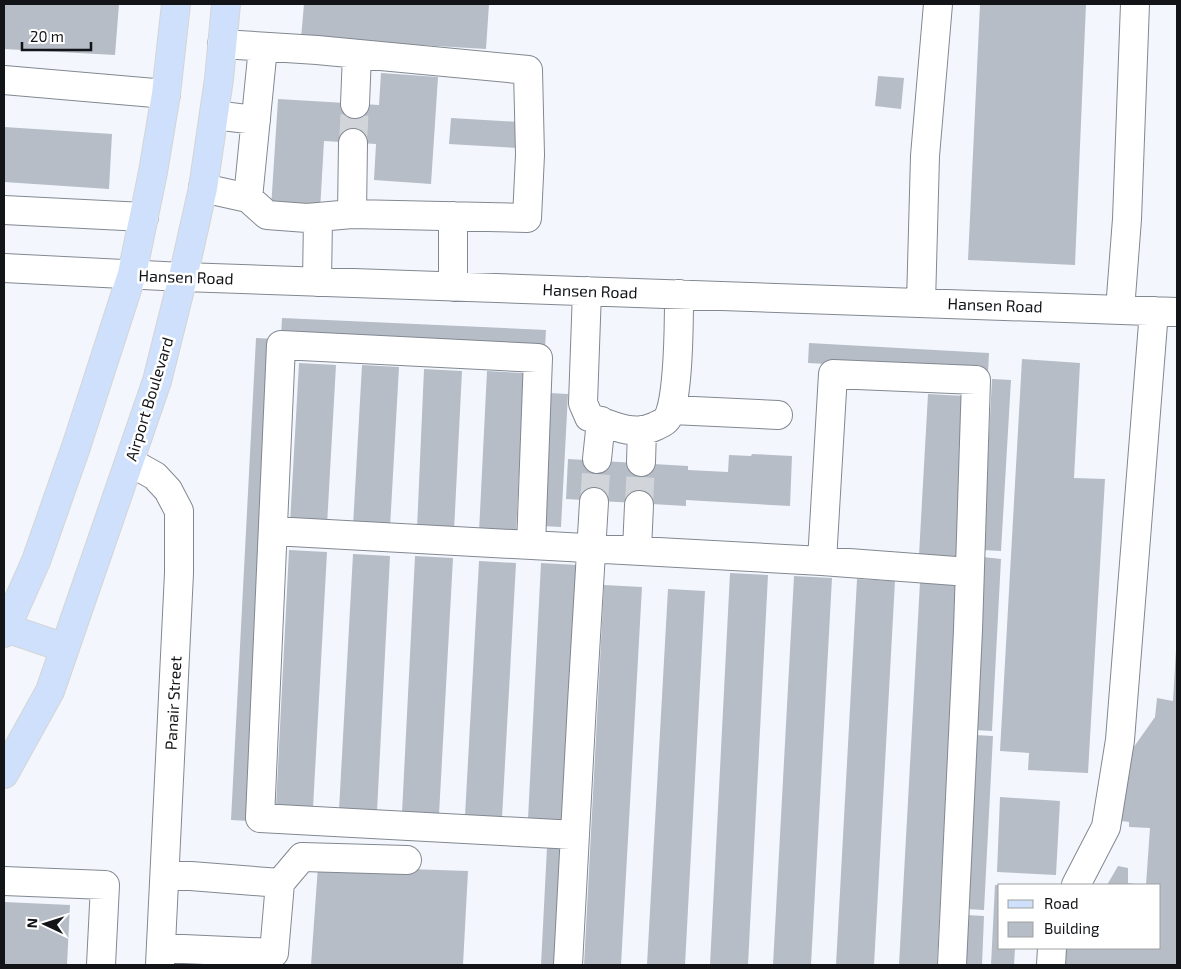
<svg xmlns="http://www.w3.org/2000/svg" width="1181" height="969" viewBox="0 0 1181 969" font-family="'Exo 2',sans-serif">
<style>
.building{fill:#b6bdc7}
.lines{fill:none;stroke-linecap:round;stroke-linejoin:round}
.minor-tunnel{stroke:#d1d5da;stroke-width:28;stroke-dasharray:28 14;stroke-linecap:butt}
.minor-casing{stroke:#828891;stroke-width:30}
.major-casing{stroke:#d4d5d5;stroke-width:30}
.minor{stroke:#fff;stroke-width:28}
.major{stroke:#cee0fb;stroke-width:28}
.labels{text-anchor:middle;stroke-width:5;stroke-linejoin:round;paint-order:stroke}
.street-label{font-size:16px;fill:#121417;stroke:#fff}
</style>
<rect width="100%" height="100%" fill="#f3f7fd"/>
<path class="building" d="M4 4H119L115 55 4 49Z
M304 4H489L486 49 301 38Z
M980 4H1086L1075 265 968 260Z
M381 73 438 77 431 184 374 180 376 144 324 141 320 211 271 208 278 99 379 105Z
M878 76 904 78 901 109 875 106Z
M451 118 520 122 518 148 449 144Z
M4 127 112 134 109 189 4 182Z
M282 318 546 330 545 349 281 337Z
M256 338 275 339 249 821 231 820Z
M809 343 989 353 988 373 808 363Z
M1022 359 1080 363 1074 478 1105 479 1088 773 1028 770 1029 753 1000 751Z
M299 363 336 365 327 525 290 523Z
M362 365 399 367 390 528 353 526Z
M424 369 462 371 454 531 417 529Z
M487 371 524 373 516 534 479 532Z
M992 379 1011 380 1001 551 983 550Z
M549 393 568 394 561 527 542 526Z
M928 394 965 396 957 557 919 555Z
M752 454 792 456 790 506 686 500V506L566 499 568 459 688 466V470L728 472 729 455 751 456Z
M289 550 327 552 313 808 276 806Z
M353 554 390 556 377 812 339 810Z
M415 556 453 558 439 815 402 813Z
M983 557 1001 559 992 731 974 730Z
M479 561 516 563 502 818 465 816Z
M541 563 578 565 565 821 528 819Z
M730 573 768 575 748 965H710Z
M794 576 832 578 811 965H773Z
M857 579 895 581 874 965H836Z
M920 582 957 584 937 965H899Z
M604 585 642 587 621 965H584Z
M668 589 705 591 685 965H647Z
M1176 650H1177V965H1057L1058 948H1160V885H1146L1150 828 1129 827V822L1121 821 1126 758 1155 717 1157 698 1173 701Z
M974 735 993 736 984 910 966 909Z
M1000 797 1060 801 1056 875 997 872Z
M547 847 566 848 559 965H541Z
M318 866 468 871 463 965H311Z
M1118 866 1128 868V883L1135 884V885H1107Z
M995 885H1000V948H1015L1014 965H991Z
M4 902 70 905 67 965H4Z
M966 915 984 916 982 965H963Z"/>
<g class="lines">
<path class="minor-tunnel" d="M353 143 355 104
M594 502 597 459
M639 505 641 462"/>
<g class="minor-casing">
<path id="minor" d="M4 80 166 94
M355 104 357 54
M214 115 256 120
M203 188 248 198 267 215 307 218 352 214 527 218 530 155 528 70 317 50 222 44
M248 198 263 47
M4 210 144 217
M352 214 353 143
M4 268 183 277 1177 312
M317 282 318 218
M453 287V216
M587 291 583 403 589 417C610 425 634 437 656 426 659 424 664 423 666 420 679 408 679 316 679 294
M921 303 925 156 938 4
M1120 310 1127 219 1135 4
M672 410 778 415
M597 459 601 421
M130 462 155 476 168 490 179 511V573L160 965
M641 462 642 430
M273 531 822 561 833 374 976 380 968 630 952 965
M531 545 538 358 281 345 260 818 575 835
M637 550 639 505
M822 561 969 572
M165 874 280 883
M4 881 105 885 101 965
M1076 885 1106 827 1120 740 1154 311
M161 948 274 953 280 883 302 857 407 860
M568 965 582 703 594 502
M1051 965 1052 948"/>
</g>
<g class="major-casing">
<path id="major" d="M6 628 65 648
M4 633 36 561 76 447 132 274 153 172 166 94 176 4
M4 774 50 691 157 381 183 277 203 188 219 79 226 4"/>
</g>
<use href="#minor" class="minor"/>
<use href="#major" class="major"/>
</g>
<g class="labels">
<g class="street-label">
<text transform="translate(186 277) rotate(2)" y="6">Hansen Road</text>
<text transform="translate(590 291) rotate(2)" y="6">Hansen Road</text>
<text transform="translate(995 305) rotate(2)" y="6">Hansen Road</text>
<text transform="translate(149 399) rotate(-73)" y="6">Airport Boulevard</text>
<text transform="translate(173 703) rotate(-87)" y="6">Panair Street</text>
</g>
</g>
<rect width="1181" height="969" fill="none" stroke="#121417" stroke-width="10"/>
<rect x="998" y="884" width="162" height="65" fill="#ffffff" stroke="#a0a1a2"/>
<rect x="1008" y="900" width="25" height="8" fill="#cee0fb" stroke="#a0a1a2"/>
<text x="1044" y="909" font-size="15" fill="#121417">Road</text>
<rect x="1008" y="922" width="25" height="15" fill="#b6bdc7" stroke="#a0a1a2"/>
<text x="1044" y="934" font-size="15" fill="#121417">Building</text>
<g transform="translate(45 924) rotate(274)" stroke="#ffffff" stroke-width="4" paint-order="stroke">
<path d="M0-4L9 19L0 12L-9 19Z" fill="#121417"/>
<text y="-8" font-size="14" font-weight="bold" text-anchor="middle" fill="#121417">N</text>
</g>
<path d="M22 42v8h69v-8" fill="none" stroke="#121417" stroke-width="2.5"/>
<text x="30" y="42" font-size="15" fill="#121417" stroke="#ffffff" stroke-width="4" paint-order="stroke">20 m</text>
</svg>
